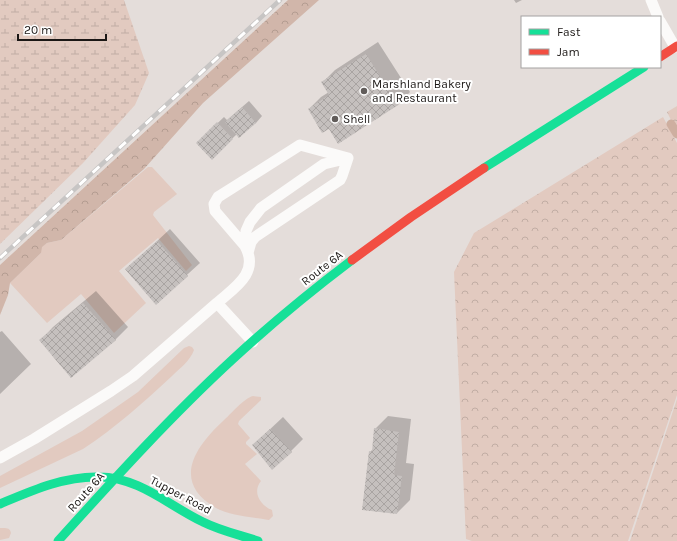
<svg xmlns="http://www.w3.org/2000/svg" width="677" height="541" viewBox="0 0 677 541" font-family="Karla,sans-serif">
<style>
.grass{fill:#e2cac0}
.forest{fill:url(#forest-crowns)}
.wetland{fill:url(#wetland-marsh)}
.park{fill:url(#park-crowns)}
.shadow{fill:#0003}
.lines{fill:none;stroke-linecap:round;stroke-linejoin:round}
.stream{stroke:#ceafa0;stroke-width:9}
.building{fill:url(#building-cross-hatch)}
.lane{stroke:#fbfaf9;stroke-width:11}
.fast{stroke:#16e098;stroke-width:9}
.jam{stroke:#f24e42;stroke-width:9}
.rail-casing{stroke:#c7c5c4;stroke-width:4.5}
.rail{stroke:#fff;stroke-width:3;stroke-dasharray:9;stroke-linecap:butt}
.poi-dot{fill:#615c5a;stroke:#fff;stroke-width:1.5}
.labels{text-anchor:middle;stroke-width:4;stroke-linejoin:round;paint-order:stroke}
.poi-label{font-size:12px;fill:#1b1715;stroke:#fff;text-anchor:start}
.street-label{font-size:12px;fill:#1b1715;stroke:#fff}
</style>
<defs>
<pattern id="forest-crowns" width="20" height="18" patternUnits="userSpaceOnUse"><rect width="20" height="18" fill="#d1b6aa"/><path d="M2 6a3 3 0 1 1 6 0M12 15a3 3 0 1 1 6 0" fill="none" stroke="#b39c91"/></pattern>
<pattern id="wetland-marsh" width="20" height="14" patternUnits="userSpaceOnUse"><rect width="20" height="14" fill="#e2cac0"/><path d="M1 5h8M5 5V1M11 12h8M15 12V8" fill="none" stroke="#c1ada4"/></pattern>
<pattern id="park-crowns" width="20" height="18" patternUnits="userSpaceOnUse"><rect width="20" height="18" fill="#e2cac0"/><path d="M2 6a3 3 0 1 1 6 0M12 15a3 3 0 1 1 6 0" fill="none" stroke="#c1ada4"/></pattern>
<pattern id="building-cross-hatch" width="8" height="8" patternUnits="userSpaceOnUse"><rect width="8" height="8" fill="#c5c0be"/><path d="M0 0l8 8M0 8l8-8" fill="none" stroke="#a9a4a2"/></pattern>
</defs>
<rect width="100%" height="100%" fill="#e4ddda"/>
<path class="grass" d="M148 167H152L177 194 154 212 153 215 192 265 186 271 158 238 119 271 146 303 114 333 81 294 47 323 10 283 41 253V247L47 243 61 240Z
M189 346 192 347 194 350C190 361 180 368 172 376 144 402 115 428 83 449L0 488V476L82 431 138 392 184 348Z
M253 396 261 397V400L239 421 238 424 250 438 246 442V444L257 454 245 464 261 481C252 492 260 505 272 510L273 516 269 520C253 517 230 516 216 508 171 482 195 447 223 421 230 415 244 398 253 396Z
M0 528C5 528 10 527 11 533L9 538 0 540Z"/>
<path class="forest" d="M288 0H319L203 103 144 169 61 240 47 243 42 247 41 253 10 283 8 295 0 315V265Z"/>
<path class="wetland" d="M0 0H124L149 73 135 105 83 163 0 244Z"/>
<path class="park" d="M677 106V132L667 112Z
M663 117 677 143V395L628 541H472L466 539 454 272 474 233Z
M677 399V541H630Z"/>
<path class="shadow" d="M514 0H522L516 3Z
M378 42 410 92 398 105 338 142 330 128 309 109 321 97 329 92 323 82 335 70Z
M249 101 262 116 256 123 237 134 212 158 197 143 224 117 227 120Z
M170 229 200 263 156 303 126 270Z
M96 291 128 327 116 339 71 376 41 340 53 327Z
M2 331 31 364 0 394V332Z
M388 416 411 419 406 463 414 464 410 500 397 513 370 452 373 449 375 429Z
M283 417 303 439 291 451 266 433Z"/>
<g class="lines">
<path class="stream" d="M671 124 677 134"/>
</g>
<path class="building" d="M366 54 398 105 338 144 329 129 322 133 308 109 329 95 321 82Z
M242 107 256 123 239 138 225 122Z
M217 122 233 139 212 160 196 143Z
M157 241 188 276 156 305 125 269Z
M83 303 116 340 71 378 39 340Z
M374 428 399 432 394 475 402 476 397 514 362 510 369 451 372 452Z
M270 429 292 452 272 470 252 445Z"/>
<g class="lines">
<path class="lane" d="M651 0 658 17
M660 21 675 47
M245 246 246 231 250 222 261 208 324 164 345 159
M248 253 251 242 255 237 340 180 342 176 348 158
M217 303C234 288 260 273 245 246L215 211 214 204 218 197 300 145 348 158
M0 458 34 439 111 391 133 376 217 303 253 342"/>
<path class="fast" d="M484 168 644 67
M0 504C31 491 64 476 99 477 139 477 169 506 203 522 221 531 240 535 258 541
M58 541C114 479 171 416 233 359 271 324 311 291 352 260"/>
<path class="jam" d="M660 57 677 46
M352 260 411 217 484 168"/>
<g class="rail-casing">
<path id="rail" d="M0 258 280 0"/>
</g>
<use href="#rail" class="rail"/>
</g>
<g class="poi-dot">
<circle cx="364" cy="91" r="4"/>
<circle cx="335" cy="119" r="4"/>
</g>
<g class="labels">
<g class="poi-label">
<text x="372" y="88">Marshland Bakery<tspan x="372" dy="14">and Restaurant</tspan></text>
<text x="343" y="123">Shell</text>
</g>
<g class="street-label">
<text transform="translate(322 268) rotate(-38)" y="4">Route 6A</text>
<text transform="translate(86 492) rotate(-48)" y="4">Route 6A</text>
<text transform="translate(181 495) rotate(28)" y="4">Tupper Road</text>
</g>
</g>
<rect x="521" y="16" width="140" height="52" fill="#ffffff" stroke="#a4a2a1"/>
<rect x="529" y="29" width="20" height="6" fill="#16e098" stroke="#a4a2a1"/>
<text x="557" y="36" font-size="12" fill="#1b1715">Fast</text>
<rect x="529" y="49" width="20" height="6" fill="#f24e42" stroke="#a4a2a1"/>
<text x="557" y="56" font-size="12" fill="#1b1715">Jam</text>
<path d="M18 34v6h88v-6" fill="none" stroke="#1b1715" stroke-width="2"/>
<text x="24" y="34" font-size="12" fill="#1b1715" stroke="#ffffff" stroke-width="3" paint-order="stroke">20 m</text>
</svg>
